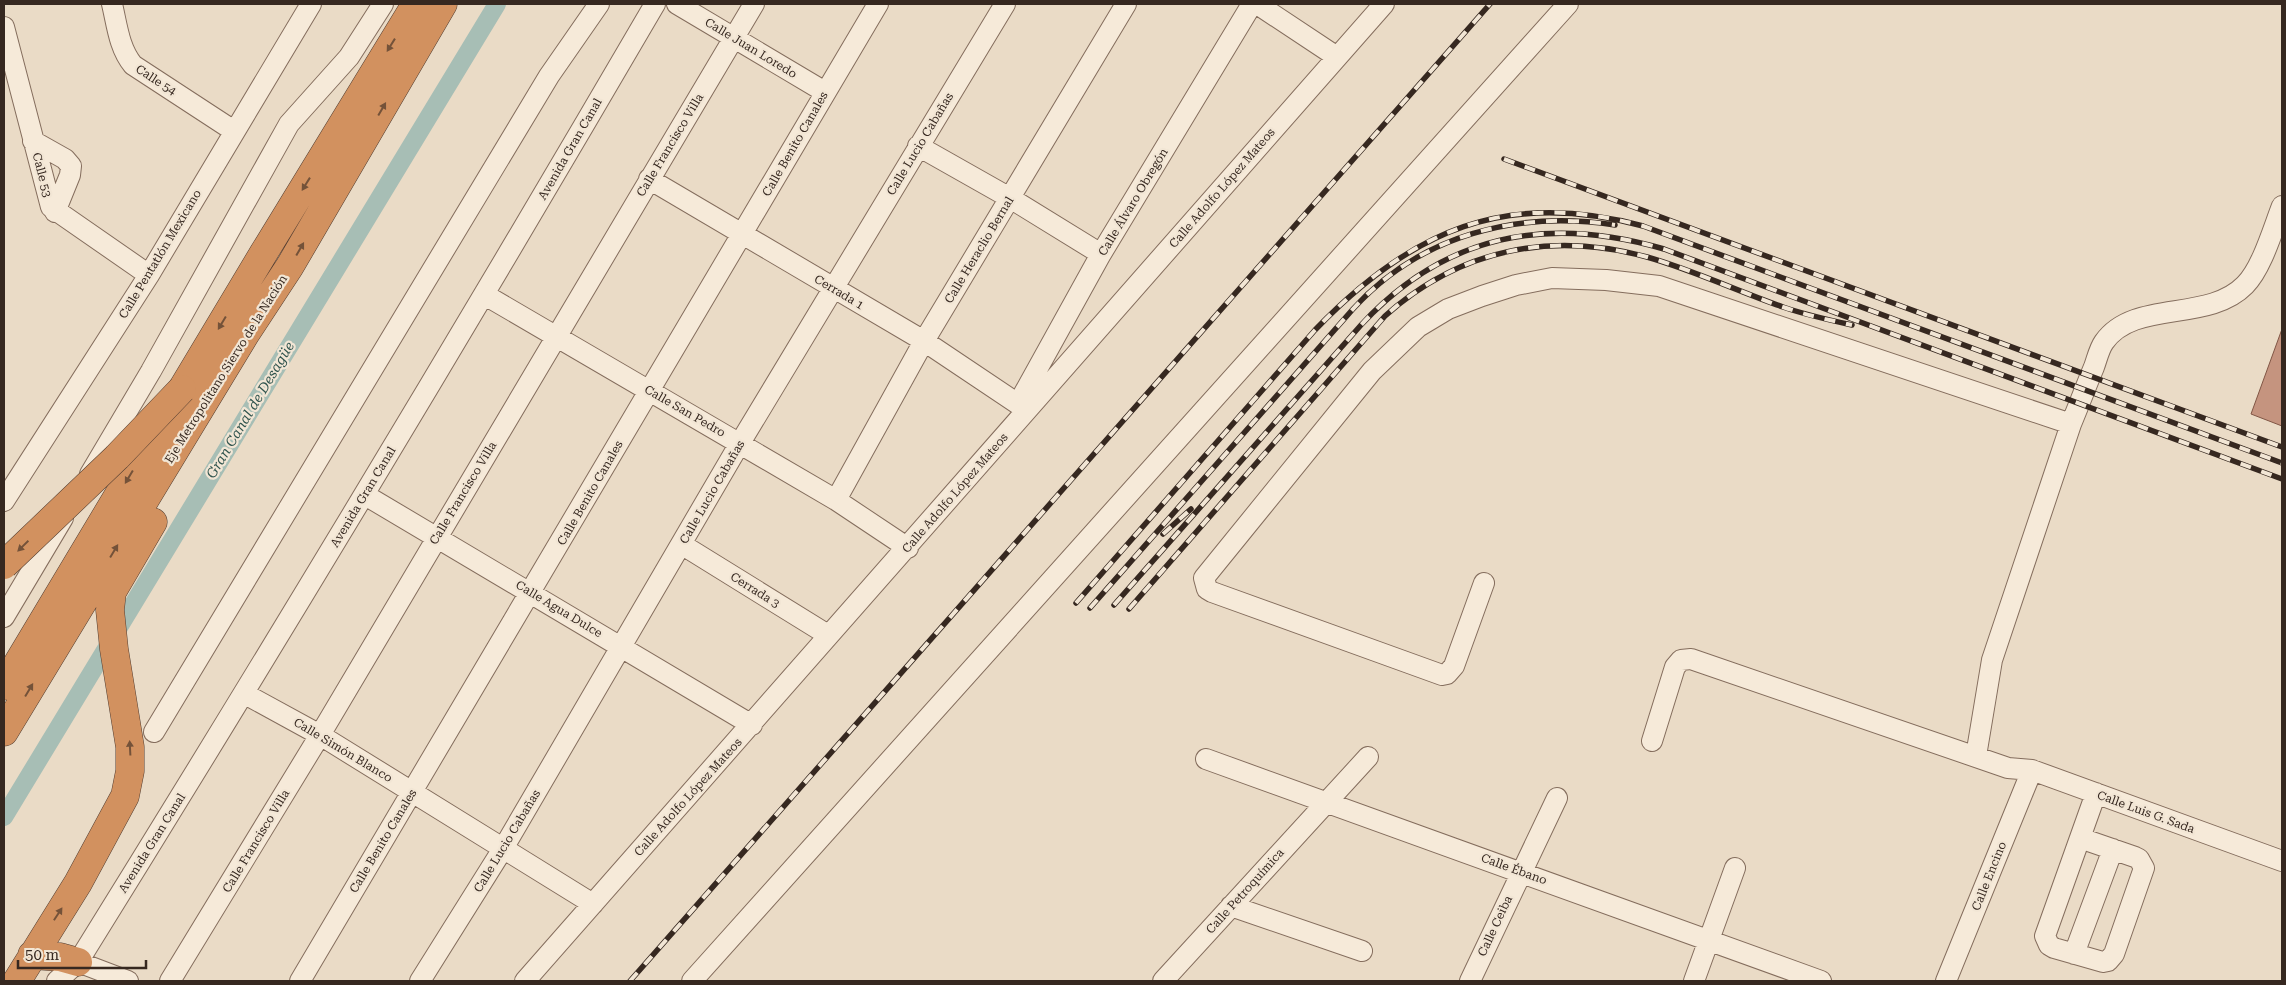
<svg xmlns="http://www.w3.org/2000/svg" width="2286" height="985" viewBox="0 0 2286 985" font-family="'Roboto Serif',serif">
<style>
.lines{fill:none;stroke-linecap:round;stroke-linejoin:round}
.canal{stroke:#a7beb5;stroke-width:18}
.building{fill:#c5947f;stroke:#815645}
.minor-casing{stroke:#846d5d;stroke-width:22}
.highway-casing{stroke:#523d31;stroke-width:29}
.minor{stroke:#f6ead9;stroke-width:20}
.highway{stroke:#d2915f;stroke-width:28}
.rail-casing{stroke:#362820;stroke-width:5.5}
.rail{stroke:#f2e6d5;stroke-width:4;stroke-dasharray:11;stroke-linecap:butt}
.highway-bridge-casing{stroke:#523d31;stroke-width:29;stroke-linecap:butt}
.highway-bridge{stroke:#d2915f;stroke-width:28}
.oneway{fill:#745239}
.labels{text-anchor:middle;stroke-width:4.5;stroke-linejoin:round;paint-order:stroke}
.street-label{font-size:12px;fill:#362820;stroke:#f2e6d5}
.water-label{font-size:14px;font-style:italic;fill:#30544e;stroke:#f2e6d5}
</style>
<rect width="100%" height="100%" fill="#eadbc6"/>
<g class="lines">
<path class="canal" d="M4 817 497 4"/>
</g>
<path class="building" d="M2282 329V426L2251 414Z"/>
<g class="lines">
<g class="minor-casing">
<path id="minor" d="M112 4C117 25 119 48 133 65L234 131
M677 4 825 92
M1257 4 1337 57
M4 27 51 207 149 275
M33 141 65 159 71 166 70 175 55 212
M918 146 1010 198 1101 254
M649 179 924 341 1027 410
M485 295 836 500 908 548
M1018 404 1101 254 1252 4
M2071 424C2079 405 2086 386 2094 367 2097 359 2099 349 2104 342 2134 299 2208 323 2245 285 2262 268 2273 229 2282 206
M90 474 151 371 289 124 349 57 383 4
M365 495 752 725
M836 500 924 341 1126 4
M4 501 149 275 311 4
M681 544 828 635
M1484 583 1454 666 1447 674 1442 675 1212 592 1207 589 1204 578 1372 371 1418 327 1448 309 1482 296 1516 285 1552 278 1606 280 1659 286 2071 424 1992 660 1976 756
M4 617 63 518
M245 694 320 735 593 904
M154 732 549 76 599 4
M1652 741 1675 667 1681 660 1691 659 2008 768 2032 770 2282 861
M1206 759 1821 981
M2080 838 2135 857 2139 859 2144 868 2114 954 2108 961 2103 962 2054 948 2049 945 2045 936 2096 793
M1231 906 1362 951
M2074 954 2113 849
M78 962 128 981
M57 981 78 962C275 645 467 326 655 4
M170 981 320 735 754 4
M300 981 878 4
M420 981 504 847 740 443 1005 4
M525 981 1384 4
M692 981 1568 4
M1163 981 1368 757
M1470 981 1557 798
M1694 981 1735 868
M1946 981 2032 770"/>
</g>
<g class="highway-casing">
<path id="highway" d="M4 686 263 254 416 4
M4 732 246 333 290 266 443 4
M32 955 60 957 78 962
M17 981 78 883 125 796 130 771V747L114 649 110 610 112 592 153 522"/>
</g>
<use href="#minor" class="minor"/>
<use href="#highway" class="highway"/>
<g class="rail-casing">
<path id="rail" d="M1504 159 2282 447
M1163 534 1191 509
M1076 603 1315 330C1411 230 1506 189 1643 226L2282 463
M1114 605 1361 325C1445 234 1547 215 1664 249L2282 479
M1090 608 1353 309C1420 235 1517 210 1615 225
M1129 609 1385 316C1460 249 1550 231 1647 257 1693 270 1737 291 1783 307 1806 315 1829 320 1852 325
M630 981 1490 4"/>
</g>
<use href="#rail" class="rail"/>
<g class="highway-bridge-casing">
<path id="highway-bridge" d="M4 565 117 457 182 389"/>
</g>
<use href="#highway-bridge" class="highway-bridge"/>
</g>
<defs><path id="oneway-solid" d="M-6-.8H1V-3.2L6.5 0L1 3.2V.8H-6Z" transform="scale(1.25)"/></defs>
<g class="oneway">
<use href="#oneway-solid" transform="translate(391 45) rotate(122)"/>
<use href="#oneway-solid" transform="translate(382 109) rotate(-60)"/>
<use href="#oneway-solid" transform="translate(306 184) rotate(122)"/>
<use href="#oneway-solid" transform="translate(300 249) rotate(-60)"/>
<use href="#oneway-solid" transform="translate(222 323) rotate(121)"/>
<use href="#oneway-solid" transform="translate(129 477) rotate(121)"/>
<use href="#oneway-solid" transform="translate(23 546) rotate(136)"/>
<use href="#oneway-solid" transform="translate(114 551) rotate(-59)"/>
<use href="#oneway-solid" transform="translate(29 690) rotate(-59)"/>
<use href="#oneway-solid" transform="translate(130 748) rotate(-93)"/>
<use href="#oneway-solid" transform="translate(58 914) rotate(-57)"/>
</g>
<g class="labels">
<g class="street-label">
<text transform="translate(751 48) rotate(31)" y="4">Calle Juan Loredo</text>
<text transform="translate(156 80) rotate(33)" y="4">Calle 54</text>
<text transform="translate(795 144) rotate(-60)" y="4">Calle Benito Canales</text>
<text transform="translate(920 144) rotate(-59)" y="4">Calle Lucio Cabañas</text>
<text transform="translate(670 145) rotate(-59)" y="4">Calle Francisco Villa</text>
<text transform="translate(570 149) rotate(-60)" y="4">Avenida Gran Canal</text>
<text transform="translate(42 175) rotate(76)" y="4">Calle 53</text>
<text transform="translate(1222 188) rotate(-49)" y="4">Calle Adolfo López Mateos</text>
<text transform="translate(1133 202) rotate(-59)" y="4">Calle Álvaro Obregón</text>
<text transform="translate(979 250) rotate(-59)" y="4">Calle Heraclio Bernal</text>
<text transform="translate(160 254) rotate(-59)" y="4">Calle Pentatlón Mexicano</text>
<text transform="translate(839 292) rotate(31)" y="4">Cerrada 1</text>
<text transform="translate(226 369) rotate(-58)" y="4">Eje Metropolitano Siervo de la Nación</text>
<text transform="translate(685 411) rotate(30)" y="4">Calle San Pedro</text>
<text transform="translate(712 492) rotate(-60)" y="4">Calle Lucio Cabañas</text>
<text transform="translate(463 493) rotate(-59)" y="4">Calle Francisco Villa</text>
<text transform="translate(590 493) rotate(-60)" y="4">Calle Benito Canales</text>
<text transform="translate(955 493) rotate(-49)" y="4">Calle Adolfo López Mateos</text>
<text transform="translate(363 497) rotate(-59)" y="4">Avenida Gran Canal</text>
<text transform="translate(755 590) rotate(32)" y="4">Cerrada 3</text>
<text transform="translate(559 609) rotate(31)" y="4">Calle Agua Dulce</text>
<text transform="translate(343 750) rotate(31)" y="4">Calle Simón Blanco</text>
<text transform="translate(688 797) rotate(-48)" y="4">Calle Adolfo López Mateos</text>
<text transform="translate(2146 812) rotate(20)" y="4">Calle Luis G. Sada</text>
<text transform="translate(256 841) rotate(-59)" y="4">Calle Francisco Villa</text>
<text transform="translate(383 841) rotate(-59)" y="4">Calle Benito Canales</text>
<text transform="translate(507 841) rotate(-59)" y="4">Calle Lucio Cabañas</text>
<text transform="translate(152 843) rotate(-58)" y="4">Avenida Gran Canal</text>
<text transform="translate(1514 869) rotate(20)" y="4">Calle Ébano</text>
<text transform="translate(1989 876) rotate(-68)" y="4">Calle Encino</text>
<text transform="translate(1245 891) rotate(-48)" y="4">Calle Petroquímica</text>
<text transform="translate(1495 926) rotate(-65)" y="4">Calle Ceiba</text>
</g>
<g class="water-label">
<text transform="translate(250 410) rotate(-59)" y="5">Gran Canal de Desagüe</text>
</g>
</g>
<rect width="2286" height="985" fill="none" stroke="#362820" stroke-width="10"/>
<path d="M18 960v8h128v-8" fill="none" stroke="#362820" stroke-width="2.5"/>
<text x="25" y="960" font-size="15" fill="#362820" stroke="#f2e6d5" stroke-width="4" paint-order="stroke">50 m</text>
</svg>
